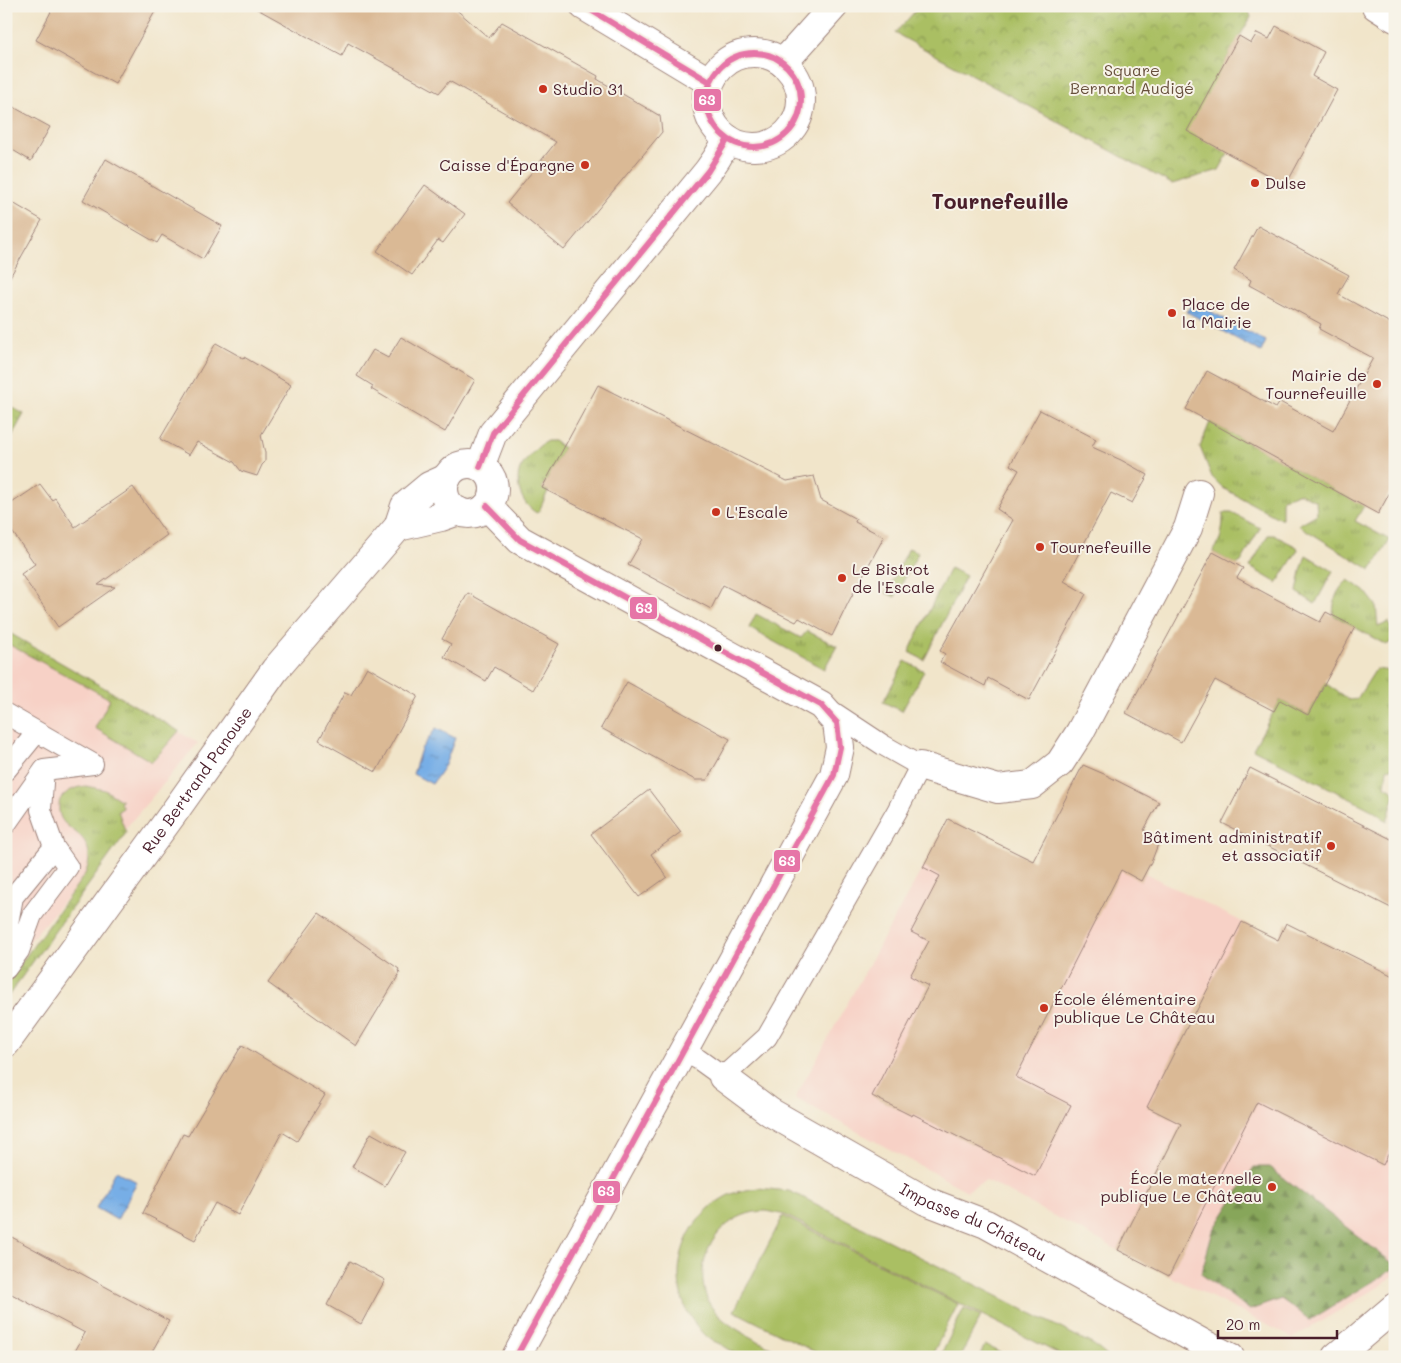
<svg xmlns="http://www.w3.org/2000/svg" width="1401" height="1363" viewBox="0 0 1401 1363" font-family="Mali,sans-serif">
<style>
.built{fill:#f7d1c6}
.grass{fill:url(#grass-tufts);stroke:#7a6f48}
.forest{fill:url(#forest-firs);stroke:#686242}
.park{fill:url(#park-crowns);stroke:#7a6f48}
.pitch{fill:#aabf64;stroke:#7a6f48}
.water{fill:url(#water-ripples);stroke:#606688}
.building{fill:#dab995}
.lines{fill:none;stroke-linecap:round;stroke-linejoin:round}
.service-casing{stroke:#9e827a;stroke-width:22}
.pedestrian-casing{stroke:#9e827a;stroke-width:30}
.minor-casing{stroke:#9e827a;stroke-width:30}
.service{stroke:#fff;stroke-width:20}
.pedestrian{stroke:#fff;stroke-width:28}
.minor{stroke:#fff;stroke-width:28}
.bus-1-casing{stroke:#f7f3e8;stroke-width:10}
.bus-1{stroke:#e675a7;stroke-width:6}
.poi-dot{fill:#c8321e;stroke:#f7f3e8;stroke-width:2}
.bus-dot{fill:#4a1f2b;stroke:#f7f3e8;stroke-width:2}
.labels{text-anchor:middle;stroke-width:4;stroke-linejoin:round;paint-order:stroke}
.park-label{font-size:16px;fill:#674f3c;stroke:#f7f3e8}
.poi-label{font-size:16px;fill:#4a1f2b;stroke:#f7f3e8;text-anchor:start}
.street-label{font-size:16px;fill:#4a1f2b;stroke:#f7f3e8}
.district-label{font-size:21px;font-weight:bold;fill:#4a1f2b;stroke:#f7f3e8}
.line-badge{stroke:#f7f3e8;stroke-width:2}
.badge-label{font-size:14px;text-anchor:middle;font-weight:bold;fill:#fff}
</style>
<defs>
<pattern id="grass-tufts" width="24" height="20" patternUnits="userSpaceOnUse" patternTransform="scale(1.25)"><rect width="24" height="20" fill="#aabf64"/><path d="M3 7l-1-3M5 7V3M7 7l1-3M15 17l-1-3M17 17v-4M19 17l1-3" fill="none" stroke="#8c9b53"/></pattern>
<pattern id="forest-firs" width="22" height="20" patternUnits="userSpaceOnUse" patternTransform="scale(1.25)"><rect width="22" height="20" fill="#87a65a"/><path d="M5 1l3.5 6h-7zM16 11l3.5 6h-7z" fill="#70874b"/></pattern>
<pattern id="park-crowns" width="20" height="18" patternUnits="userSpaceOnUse" patternTransform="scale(1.25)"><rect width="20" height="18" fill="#aabf64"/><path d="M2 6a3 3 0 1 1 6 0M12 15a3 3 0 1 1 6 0" fill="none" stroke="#8c9b53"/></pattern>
<pattern id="water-ripples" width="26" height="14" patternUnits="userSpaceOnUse" patternTransform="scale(1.25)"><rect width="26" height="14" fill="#77aee6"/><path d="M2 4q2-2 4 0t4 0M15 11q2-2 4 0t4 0" fill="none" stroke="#648dbb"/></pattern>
</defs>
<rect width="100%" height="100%" fill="#f7f3e8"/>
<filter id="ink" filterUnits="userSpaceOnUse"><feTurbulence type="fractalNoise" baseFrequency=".02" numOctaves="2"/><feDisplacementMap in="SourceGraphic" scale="10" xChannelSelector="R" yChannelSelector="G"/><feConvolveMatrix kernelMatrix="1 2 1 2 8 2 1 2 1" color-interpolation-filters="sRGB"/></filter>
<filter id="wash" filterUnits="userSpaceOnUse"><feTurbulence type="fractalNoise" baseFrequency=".0096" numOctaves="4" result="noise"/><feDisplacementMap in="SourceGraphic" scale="20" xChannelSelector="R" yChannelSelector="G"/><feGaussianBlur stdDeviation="1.12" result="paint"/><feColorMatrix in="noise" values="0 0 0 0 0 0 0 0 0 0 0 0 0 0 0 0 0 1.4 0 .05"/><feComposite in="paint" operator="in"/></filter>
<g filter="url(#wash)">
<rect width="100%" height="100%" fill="#f1e5ca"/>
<path class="built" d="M6 631 198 743 6 969Z
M1083 765 1104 774 1159 801 1144 830 1145 873 1278 940 1286 923 1379 972 1382 967 1395 973V1275L1382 1285 1293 1338 1118 1250 986 1180 967 1191 795 1098 923 867 947 822 1052 875 1072 837 1051 826Z"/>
<path class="grass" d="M6 404 24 414 6 447Z
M1210 422 1364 506 1355 521 1390 540 1371 570 1298 525 1317 514 1316 501 1300 493 1282 498V520L1223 488 1212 477 1200 447Z
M547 441H554L564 448 542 488 548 491 539 511 537 513C524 507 515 487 519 472 521 464 539 444 547 441Z
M1223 513H1232L1260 528 1241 562 1236 565 1213 552C1222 540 1223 528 1223 513Z
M1268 535H1274L1297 547 1298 550 1277 583 1250 567Z
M909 548 918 553 895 597 886 593Z
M1306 555 1333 571 1315 604 1297 592 1301 571Z
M950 568 966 576 924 660 909 652Z
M1348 580 1365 591 1376 605 1378 627 1389 622 1395 640 1386 645 1333 615C1334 599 1335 592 1348 580Z
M756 614 801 638 807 631 837 646 824 669 749 628Z
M6 631 179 731 152 762 95 728 110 699 6 643Z
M905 661 924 671 902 711 883 702Z
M1376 669 1390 671 1395 676V767L1387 769 1385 786 1391 789 1395 795 1387 821 1372 810 1253 749 1280 700 1308 715 1325 683 1349 700 1357 699Z
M86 786 105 790 122 801 120 803 123 808 118 811 126 833 6 999V984L85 874C89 865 91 854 86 844 80 830 58 827 59 808 59 804 59 800 62 797 68 790 77 787 86 786Z"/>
<path class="forest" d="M1254 1167H1269L1395 1265V1268L1310 1320 1281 1299 1250 1310 1201 1274 1213 1231Z"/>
<path class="park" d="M920 6H1247L1251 17 1226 60 1228 154 1219 170 1172 184 895 33Z"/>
<path class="pitch" d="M758 1188 789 1191 800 1196 1094 1345 1108 1357H1065L785 1215C779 1214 773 1212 766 1211 732 1211 706 1238 703 1270 702 1280 704 1294 709 1303 723 1328 766 1344 791 1357 777 1357 760 1359 746 1357 738 1356 729 1349 722 1345 716 1342 710 1340 705 1336 700 1331 695 1324 691 1318 665 1276 683 1220 725 1197 735 1191 747 1190 758 1188Z
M783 1216 958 1304 931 1357H825L734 1311Z
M964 1308 981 1316 960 1357H940Z
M985 1345 1008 1357H979Z"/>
<path class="water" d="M1193 302 1266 341 1261 352 1187 312Z
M436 728 455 738 445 765 432 784 413 774 421 749Z
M116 1171 137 1182 117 1220 96 1208Z"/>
<g id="blocks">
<path class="building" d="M54 6H158L115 84 36 40Z
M252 6H452L489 38 502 22 598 76 597 79 660 116 662 132 564 250 507 203 556 142 449 81 439 93 348 43 342 56Z
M1276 26 1324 52 1312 76 1337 90 1286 185 1187 131 1239 36 1251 43 1257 33 1269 39Z
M6 103 50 127 31 161 6 146Z
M106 159 222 226 203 259 162 235 157 243 83 200Z
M425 185 465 214 443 243 438 240 412 275 377 251Z
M6 199 42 220 6 284Z
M1258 226 1349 275 1338 294 1392 324 1395 320V483L1378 514 1186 409 1207 371 1276 408 1280 402 1333 431 1373 358 1319 329 1321 324 1249 285 1251 280 1234 270Z
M401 337 475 380 445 432 371 389 373 386 357 376 373 350 388 358Z
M216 343 243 358 244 357 291 385 261 435 265 453V462L262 465 257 476 241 471 234 462 197 442 189 455 160 439Z
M598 385 787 481 814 476 821 500 856 519 855 522 884 537 849 601 832 636 799 618 796 622 723 585 711 609 628 565 643 539 542 488Z
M1040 410 1096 439 1092 447 1121 460 1148 475 1132 503 1111 493 1064 581 1086 594 1029 700 988 678 985 686 940 662 945 654 940 651 1013 520 997 509 1019 470 1010 465Z
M40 484 52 500 55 498 75 527 133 487 167 535 98 585 115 587 58 627 21 574 35 564 6 523V507Z
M1213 552 1243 568 1237 578 1278 600 1320 622 1326 612 1355 627 1308 715 1280 700 1274 711 1215 680 1181 742 1126 713Z
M468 593 559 644 533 690 494 667 486 681 444 657 451 644 442 639Z
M367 667 418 696 376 772 319 740 345 692 351 695Z
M627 682 730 739 707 780H695L601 728Z
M1083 765 1104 774 1159 802 1144 830 1160 839 1152 860 1141 881 1121 870 1016 1077 1071 1105 1035 1176 913 1114 912 1116 872 1096 928 986 910 976 929 941 911 932 940 876 923 867 948 819 1033 861Z
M1250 768 1395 841V910L1222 823Z
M649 790 681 832 651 854 667 877 639 897 591 834Z
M319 913 399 969 398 971 400 973 356 1046 268 983Z
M1242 922 1278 940 1286 923 1395 977V1140L1383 1165 1257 1102 1169 1276 1118 1250 1181 1124 1147 1107 1195 1011 1196 1012Z
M242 1045 325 1095 297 1141 282 1132 238 1215 215 1203 195 1240 143 1213 183 1134 188 1136Z
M371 1133 405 1152 385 1186 352 1167Z
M6 1234 69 1268V1267L169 1321 149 1357H72L85 1333 6 1291Z
M350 1261 385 1280 361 1324 327 1305Z"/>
</g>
</g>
<g filter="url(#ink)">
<use href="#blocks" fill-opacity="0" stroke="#9e827a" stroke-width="1"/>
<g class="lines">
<g class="service-casing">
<path id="service" d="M6 714 93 764
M6 770 37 732
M6 824 44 770 93 764
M6 934 13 897 54 847 41 810 44 770
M6 969 19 951 32 915 68 867 54 847
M682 1051 698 1059 723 1077 767 1037 897 811 920 766 883 745 830 710"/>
</g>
<g class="pedestrian-casing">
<path id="pedestrian" d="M920 766 998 789 1032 785 1060 763 1080 732 1188 528 1199 493"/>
</g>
<g class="minor-casing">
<g id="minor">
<path d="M584 6 710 82"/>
<path d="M1376 6 1395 18"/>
<circle cx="754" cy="100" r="47"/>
<path d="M783 63 834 6"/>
<circle cx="469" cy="489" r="25"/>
<path d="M480 467 493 433 708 171 717 158 728 139"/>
<path d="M487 506 520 540 821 705 837 723 840 747 834 775 516 1357"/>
<path d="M398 527 441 517 458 511"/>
<path id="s1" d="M6 1043 175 811 275 670 398 527 405 506 429 486 447 478"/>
<path id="s2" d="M723 1077 770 1112 926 1201 986 1224 1204 1344 1230 1357"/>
<path d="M1336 1357 1395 1307"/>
</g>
</g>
<use href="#service" class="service"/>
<use href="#pedestrian" class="pedestrian"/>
<use href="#minor" class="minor"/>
<g class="bus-1-casing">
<path id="bus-1" d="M584 6 710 82
M707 100a47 47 0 1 1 94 0a47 47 0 1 1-94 0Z
M480 467 493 433 708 171 728 139
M487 506 520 540 821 705 837 723 840 747 834 775 516 1357"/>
</g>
<use href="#bus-1" class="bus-1"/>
</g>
</g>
<g class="poi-dot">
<circle cx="543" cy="89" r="5"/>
<circle cx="585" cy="165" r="5"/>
<circle cx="1255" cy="183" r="5"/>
<circle cx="1172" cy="313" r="5"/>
<circle cx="1377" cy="384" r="5"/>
<circle cx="716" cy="512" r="5"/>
<circle cx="1040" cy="547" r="5"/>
<circle cx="842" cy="578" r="5"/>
<circle cx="1331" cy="846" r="5"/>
<circle cx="1044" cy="1008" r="5"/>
<circle cx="1272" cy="1187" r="5"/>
</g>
<circle class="bus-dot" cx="718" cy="648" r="4.5"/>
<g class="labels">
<g class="park-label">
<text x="1132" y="76">Square<tspan x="1132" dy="18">Bernard Audigé</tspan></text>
</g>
<g class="poi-label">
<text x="553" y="95">Studio 31</text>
<text x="575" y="171" text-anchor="end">Caisse d'Épargne</text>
<text x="1265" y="189">Dulse</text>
<text x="1182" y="310">Place de<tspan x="1182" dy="18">la Mairie</tspan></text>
<text x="1367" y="381" text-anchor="end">Mairie de<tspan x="1367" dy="18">Tournefeuille</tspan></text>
<text x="726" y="518">L'Escale</text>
<text x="1050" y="553">Tournefeuille</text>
<text x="852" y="575">Le Bistrot<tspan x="852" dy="18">de l'Escale</tspan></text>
<text x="1321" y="843" text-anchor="end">Bâtiment administratif<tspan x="1321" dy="18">et associatif</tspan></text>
<text x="1054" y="1005">École élémentaire<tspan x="1054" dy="18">publique Le Château</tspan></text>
<text x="1262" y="1184" text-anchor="end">École maternelle<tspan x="1262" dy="18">publique Le Château</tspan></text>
</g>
<g class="street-label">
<text dy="6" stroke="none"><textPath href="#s1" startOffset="325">Rue Bertrand Panouse</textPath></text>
<text dy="6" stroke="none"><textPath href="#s2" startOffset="290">Impasse du Château</textPath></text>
</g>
<g class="district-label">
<text x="1000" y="209">Tournefeuille</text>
</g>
</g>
<g class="line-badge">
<rect x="693" y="88" width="29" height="24" rx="5" fill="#e675a7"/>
<rect x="629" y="596" width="29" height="24" rx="5" fill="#e675a7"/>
<rect x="773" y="849" width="28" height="24" rx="5" fill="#e675a7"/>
<rect x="592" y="1180" width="29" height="24" rx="5" fill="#e675a7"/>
</g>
<g class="badge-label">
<text x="707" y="105">63</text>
<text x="644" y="613">63</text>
<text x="787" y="866">63</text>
<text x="606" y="1196">63</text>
</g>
<rect width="1401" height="1363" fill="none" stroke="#f7f3e8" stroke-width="25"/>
<path d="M1218 1330v8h119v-8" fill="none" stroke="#4a1f2b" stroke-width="2.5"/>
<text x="1226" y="1330" font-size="15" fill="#4a1f2b" stroke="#f7f3e8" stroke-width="4" paint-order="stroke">20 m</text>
</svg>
